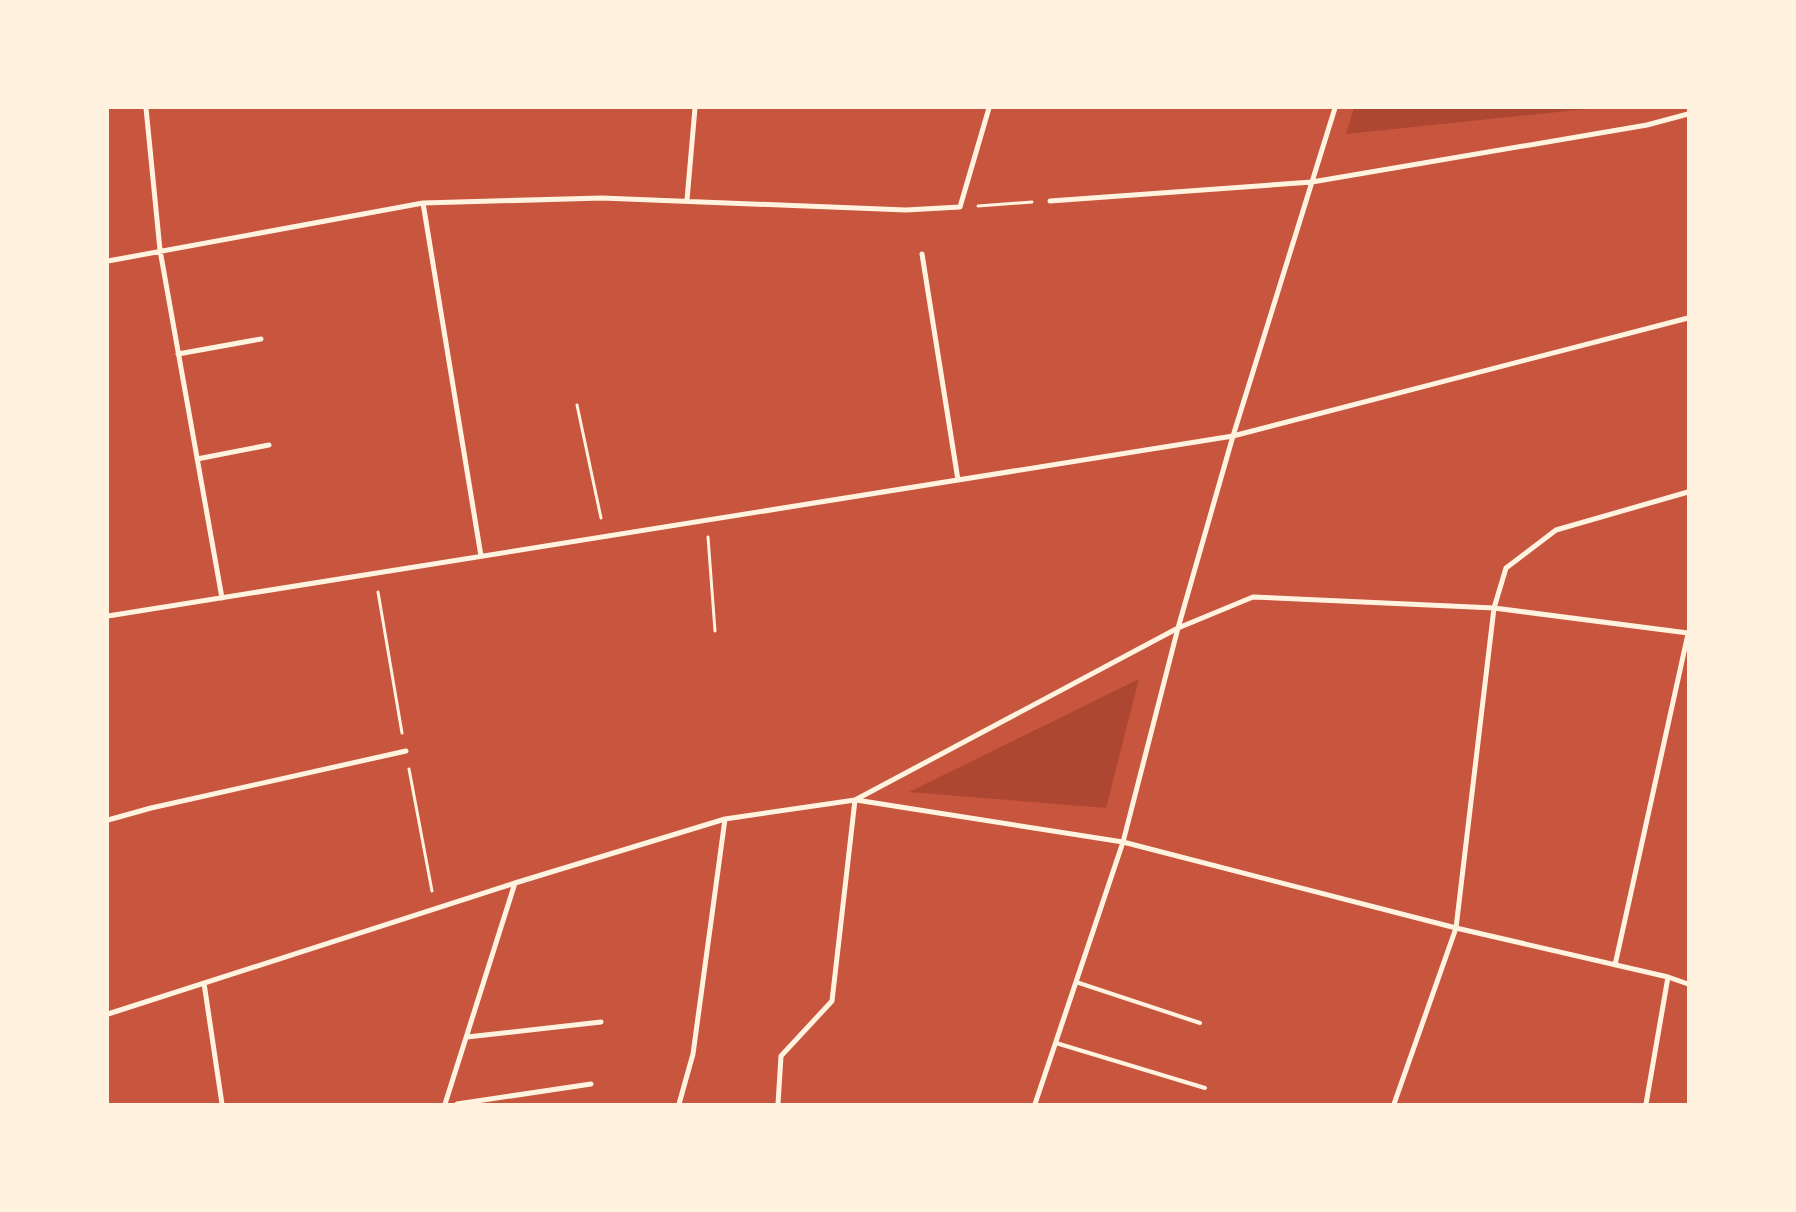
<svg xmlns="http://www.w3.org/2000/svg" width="1796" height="1212" viewBox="0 0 1796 1212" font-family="'PT Sans',sans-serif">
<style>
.green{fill:#ae4732}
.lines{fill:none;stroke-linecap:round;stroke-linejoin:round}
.path{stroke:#fff3e0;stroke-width:3}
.service{stroke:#fff3e0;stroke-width:4}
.minor{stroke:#fff3e0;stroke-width:5}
</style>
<rect width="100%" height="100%" fill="#c8553d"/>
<path class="green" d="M1354 108H1597L1346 134Z
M1139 679 1106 808 909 792Z"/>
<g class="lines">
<path class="path" d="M978 206 1032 202
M577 405 601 518
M708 537 715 631
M378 592 402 733
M409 769 432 891"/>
<path class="service" d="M1076 982 1200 1023
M1056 1043 1205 1088"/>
<path class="minor" d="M146 108 160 250 222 598
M687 200 695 108
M1050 201 1312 182 1647 125 1688 114
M423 203 481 556
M922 254 958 480
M108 261 423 203 602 198 906 210 960 207 989 108
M178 354 261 339
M197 459 269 445
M108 616 1233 436 1688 318
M856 800 1123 842 1456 928 1668 977 1688 984
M108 820 151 808 406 751
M1615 965 1688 634
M204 983 222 1104
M108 1014 515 883 725 819 855 800 1178 628 1253 597 1494 608 1688 633
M467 1037 601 1022
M445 1104 515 883
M457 1104 591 1084
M679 1104 693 1054 725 819
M778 1104 781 1056 832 1001 855 800
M1035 1104 1123 842 1178 628 1233 436 1335 108
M1394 1104 1456 928 1494 608 1506 568 1556 530 1688 492
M1646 1104 1668 977"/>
</g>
<rect width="1796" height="1212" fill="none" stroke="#fff3e0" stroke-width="218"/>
</svg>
